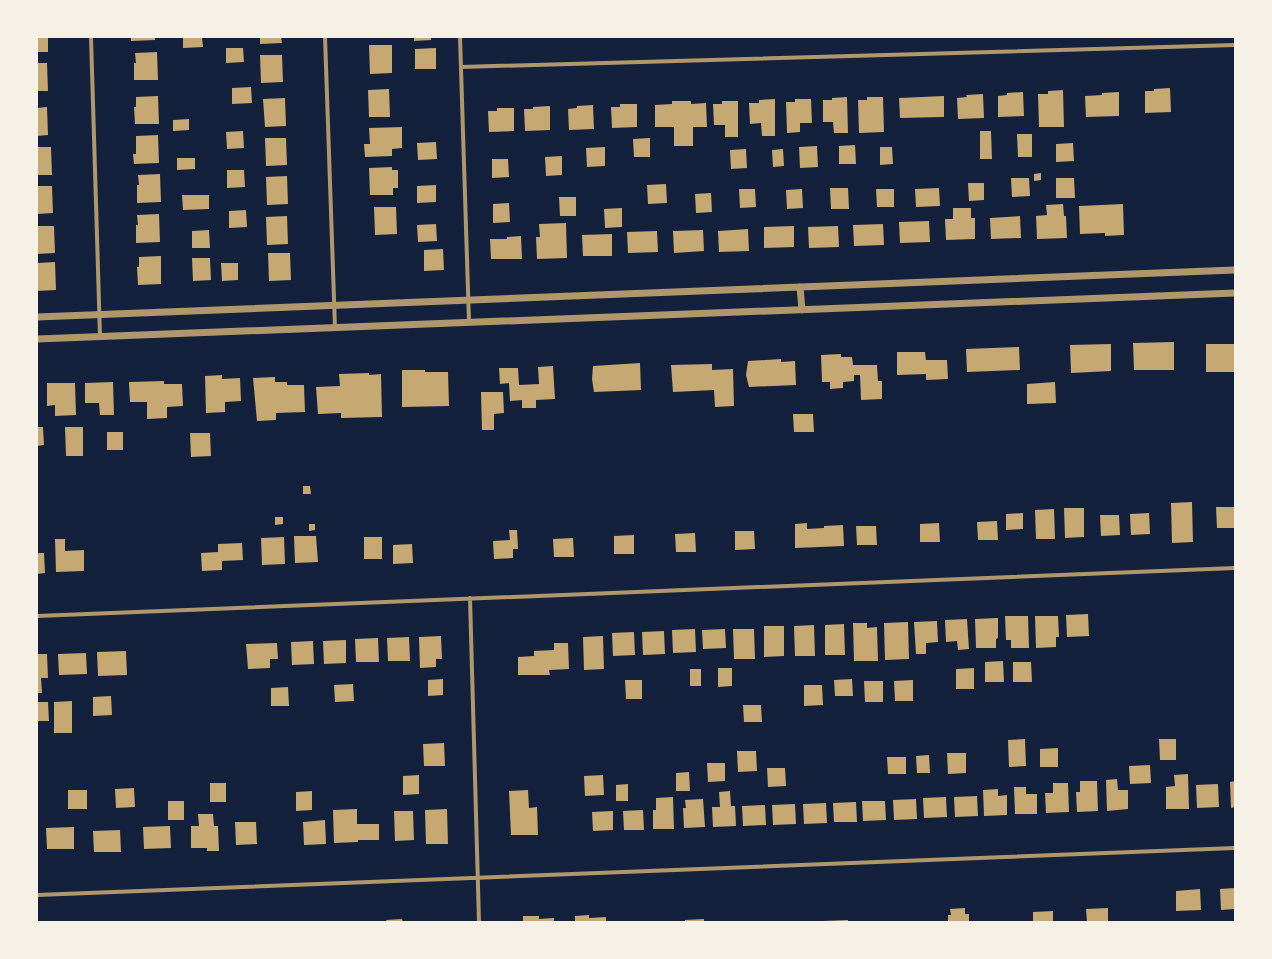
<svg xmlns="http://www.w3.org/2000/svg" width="1272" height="959" viewBox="0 0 1272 959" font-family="Poppins,sans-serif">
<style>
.building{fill:#c6a872}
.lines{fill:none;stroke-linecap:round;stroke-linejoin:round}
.minor{stroke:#b1986c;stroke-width:4}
.tertiary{stroke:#b1986c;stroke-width:7}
</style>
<rect width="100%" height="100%" fill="#14213d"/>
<path class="building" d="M37 37H48V52H37Z
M131 37H155V40L131 41Z
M183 37H202L203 47 183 48Z
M260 37H281L282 43 260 44Z
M414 37H431V40L414 41Z
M369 45H392V73L370 74Z
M226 48H243L244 62 226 63Z
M436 48V69H415V49Z
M157 52 158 80H134V63H136L135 53Z
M260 55H282L283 82 261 83Z
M37 63H47L48 91H37Z
M251 87 252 103 232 104V88Z
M1170 88 1171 112 1145 113V91H1154V89Z
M389 89 390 117H369L368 90Z
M1063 90 1064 127H1039L1038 94H1048V91Z
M1023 92 1024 116 998 117V96L1007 95V93Z
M1119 92V116L1086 117 1085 96 1102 95V93Z
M983 94 984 118 958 119 957 98 967 97 966 95Z
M158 96 159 124H135L134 107H136V97Z
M944 96V117L900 118 899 98Z
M847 97 848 133H834L833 122H823V100H832V98Z
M867 97H883L884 132 859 133 858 100H867Z
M285 98 286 126 265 127 263 99Z
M775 99V136H762L761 123 750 124 749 103H759V100Z
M795 99H811L812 123H800V132L787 133 786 102H795Z
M672 101H691V104L706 103 707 127H693V146H674V127H655V105L672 104Z
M722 101H738V137H725V125H714L713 104H722Z
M620 104H637V127L612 128 611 107H620Z
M593 105 594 129 569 130 568 109 577 108V106Z
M550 106V130L525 131 524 109H533V107Z
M47 107 48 135 37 136V108Z
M497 108H514V131L489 132 488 111H497Z
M189 119V130L173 131V120Z
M402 127V148L392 149V156L365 157 364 144H370L369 128Z
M243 131 244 148 227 149 226 132Z
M980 131H991L992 159H980Z
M1017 134H1032V157H1018Z
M158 135 159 163 134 164 133 154H136V136Z
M265 138H286L287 165 266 166Z
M650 138V157H634L633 139Z
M436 142 437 159 418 160 417 143Z
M1073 143 1074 161 1056 162V144Z
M855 145 856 164H839V146Z
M817 146 818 167 800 168 799 147Z
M37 147H51L52 175H37Z
M605 147V166L587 167 586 148Z
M880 147H892L893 164 880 165Z
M746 149 747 168 731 169 730 150Z
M783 149 784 166 773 167 772 150Z
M562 156V175L546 176 545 157Z
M177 158H195V169L177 170Z
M492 159H508L509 177 492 178Z
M392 167V170H398V188H393V195H370L369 168Z
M227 170H244L245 187 227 188Z
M1041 173V180L1034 181V174Z
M160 174 161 202 137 203V185H139L138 175Z
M287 176 288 204 267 205 266 177Z
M1011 178H1029L1030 196 1012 197Z
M1056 178H1074L1075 198H1056Z
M968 183H984V200L969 201Z
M666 184 667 203 648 204 647 185Z
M436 185V202L417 203V186Z
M37 186H52L53 213 37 214Z
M830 188H848L849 209H831Z
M939 188 940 206 916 207 915 189Z
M739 189H755L756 207 740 208Z
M802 189 803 208 787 209 786 190Z
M876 189H894V207H877Z
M711 193 712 212 696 213 695 194Z
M182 195H209V209L183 210Z
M559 197H576V216H560Z
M509 203 510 222 493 223V204Z
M1063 204 1064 216H1066L1067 238 1037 239 1036 216 1047 215 1046 205Z
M1123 204 1124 235 1105 236V233L1080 234 1079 206Z
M374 207H396L397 234 375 235Z
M622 208V227L605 228 604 209Z
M953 208H971V218H975V239L946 240 945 219H953Z
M246 210 247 227 229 228V211Z
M159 214 160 242 136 243V225H138L137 215Z
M287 216 288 244 267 245 266 217Z
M1020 216 1021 238 991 239 990 218Z
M929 221 930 242 900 243 899 222Z
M566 223 567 258 537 259 536 237H540L539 224Z
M436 224 437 241 418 242 417 225Z
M883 224 884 245 854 246 853 225Z
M37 226H54L55 253 37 254Z
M794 226V247L764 248V227Z
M838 226 839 247 809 248 808 227Z
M748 229 749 251 719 252 718 231Z
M209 230 210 248H192V231Z
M703 230 704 251 674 253 673 231Z
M657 231 658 252 628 253 627 232Z
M612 234V256H583L582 235Z
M521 236 522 259H491L490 239H507V237Z
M443 249 444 270 424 271V250Z
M268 253H290L291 280 269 281Z
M161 256V284L138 285 137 267H139V257Z
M192 258H210L211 280 193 281Z
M55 262 56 290 37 291V263Z
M221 263H238V280L222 281Z
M1174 342V370H1134L1133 343Z
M1111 344V371L1071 373 1070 345Z
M1206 344H1235V372H1206Z
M1019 347 1020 370 967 372 966 349Z
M897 352H925L926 360H947L948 379 926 380V374L897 375Z
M841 354V357H852L853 365H877L878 381H882V399L861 400 860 375H854V381L843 382V388L830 389V382H822L821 355Z
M781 359V362L795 361 796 385 749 387 746 375 748 361Z
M640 363 641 390 594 392 592 379 593 366Z
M712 364V370L733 369 734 406 715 407 714 390 673 392 671 365Z
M553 366 555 399 536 400V408H522V400L510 401 509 383 500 384 499 368H518L519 385 539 384 538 367Z
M402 370H425V372H448L449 406 402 407Z
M369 373V375L381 374 382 417 341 418V413L318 414 316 387 340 386 339 374Z
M222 375V379L240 378 241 401 225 402V412L206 413 205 376Z
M275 377V382H287V385H304L305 412 276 413V420L257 421 253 378Z
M164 381V384H182L183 406 167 407V418L147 419V402H130L129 382Z
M113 382 114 415H100L99 403H85V383Z
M1055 382 1056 403 1027 404V384Z
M47 383H75L76 415 55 416V405L47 406Z
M481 392H503L504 413 494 414V430H482Z
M793 414H813L814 432H794Z
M37 427H43L44 445 37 446Z
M65 427H83V456H66Z
M107 432H123V450H107Z
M190 433H210L211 456 191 457Z
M303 486H310L311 494H303Z
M1192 502 1193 542 1172 543 1171 503Z
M1216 507H1235V528H1217Z
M1064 508H1084V537L1065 538Z
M1054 509 1055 539H1036L1035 510Z
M1023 513V529L1006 530V514Z
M1149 513 1150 534 1131 535 1130 514Z
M1100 515H1119L1120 535 1101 536Z
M275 517H283V524L275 525Z
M997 521 998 540H978L977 522Z
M807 523V529L824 528V526L843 525 844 546 795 548V524Z
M939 523 940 542H920V524Z
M309 524H315V530L309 531Z
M856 526H876L877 545H857Z
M509 530H517L518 549H513V558L494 559 493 541 510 540Z
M735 531H754L755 549 735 550Z
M695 533 696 552H676L675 534Z
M634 535V554H614V536Z
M294 536H316L318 562 295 563Z
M284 537 285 564 262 565 261 538Z
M364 537H382V559H364Z
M573 538 574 557H554L553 539Z
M55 539H65V551L84 550V571L56 572Z
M242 543 243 560 222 561V570L202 571 201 553 218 552V544Z
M412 544 413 563 393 564V545Z
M37 553H44L45 573 37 574Z
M1088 614 1089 636 1067 637 1066 615Z
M1005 616H1028L1029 648H1011V640H1006Z
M1035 616H1058L1059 637H1056V647L1036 648Z
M998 618V638L996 639V648H976L975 619Z
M967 619 969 649 958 650 957 641 946 642 945 620Z
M937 621 938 642 926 643V654H916L914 622Z
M908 622 909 659 885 660 884 623Z
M853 623H867V628L877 627 878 661H854Z
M844 624 845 655H825V625Z
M814 625 815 656H795L794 626Z
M764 626H784V656L764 657Z
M695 629 696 652 673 653 672 630Z
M725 629 726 648 703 649 702 630Z
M733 629H754L755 659H734Z
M664 631 665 654 643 655 642 632Z
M634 632 635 655 613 656 612 633Z
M441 636 442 659H436V667L420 668 419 637Z
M603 636 604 669 584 670 583 637Z
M409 637 410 661H388L387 638Z
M378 638 379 662H356L355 639Z
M346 640V663L324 664 323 641Z
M313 641 314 664 292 665 291 642Z
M277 643 278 659H270V668L248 669 246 644Z
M554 643H568L569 669 549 670 550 675H518V657L534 656V651L554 650Z
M126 651 127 675 98 676 97 652Z
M86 653 87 674 59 675 58 654Z
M37 654H47L48 678H41L42 693H37Z
M1003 661 1004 682H985V662Z
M1013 662H1031L1032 682H1013Z
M718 668H732V686L718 687Z
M974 668V689H956V669Z
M690 669H701V686H690Z
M443 679V695L428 696V680Z
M852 679 853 696H835L834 680Z
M625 680H642V699H626Z
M913 680V701H895L894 681Z
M864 681H883V702H865Z
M353 684 354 701 335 702 334 685Z
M804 685H822L823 705 804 706Z
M288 687 289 706H271V688Z
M111 696 112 715 93 716V697Z
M72 701V733H54V702Z
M37 702H48L49 721H37Z
M743 705H761L762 722H744Z
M1025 739 1026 766 1009 767 1008 740Z
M1159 739H1176V760H1160Z
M444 743 445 766H424L423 744Z
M1058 748V767H1040V749Z
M737 751H756L757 771 738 772Z
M947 753H966V773L948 774Z
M929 755 930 773H917L916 756Z
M887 757H906V774H888Z
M707 763H725V781L708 782Z
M1150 765 1151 783 1130 784 1129 766Z
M767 768H785L786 786 768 787Z
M689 772 690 791H676V773Z
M1188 774 1189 809H1166V787L1175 786 1174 775Z
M419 775V794L403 795V776Z
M603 775 604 795 585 796 584 776Z
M1117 779 1118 790H1128V809L1107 811 1106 780Z
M1080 781H1097L1098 811 1077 812 1076 792H1080Z
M1235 781V807L1231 808 1230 782Z
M210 783H226V802H210Z
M1053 783H1068L1069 812 1046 813 1045 793H1053Z
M628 784V801H616V785Z
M1218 784 1219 807 1197 808 1196 785Z
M1014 787H1026V794H1037V814H1015Z
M134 788 135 807 116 808 115 789Z
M998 789V796L1007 795V815L984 816 983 790Z
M68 790H87V809H68Z
M528 790 529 808 537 807 538 835H511L509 791Z
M312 791V810L296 811V792Z
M730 791 731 806H735L736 826 713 827 712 807H720L719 792Z
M977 796 978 816 955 817 954 797Z
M673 797 674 829H653V810H656V798Z
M946 797 947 817 924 818 923 798Z
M703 799 705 827 684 828 683 808H686L685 800Z
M916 799 917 819 894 820 893 800Z
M168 801H184V820H168Z
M862 801H885L886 820 863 821Z
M856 802 857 822H834L833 803Z
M826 803 827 823 804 824 803 804Z
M795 804 796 824 773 825 772 805Z
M765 805 766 825 743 826 742 806Z
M357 809V824H379V840H358V842L334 843 333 810Z
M447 809 448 844H426L425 810Z
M643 810 644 830H624L623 811Z
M394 811H413L414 840 395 841Z
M613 811V830L593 831 592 812Z
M198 814H213L214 826H218L219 851H207V848H191V826H199Z
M325 820 326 844 304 845 303 822Z
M235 822H256L257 844 236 845Z
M170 826 171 848 144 849 143 827Z
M74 827V849H47L46 828Z
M120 830 121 852H94L93 831Z
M1235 888V909L1221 910 1220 889Z
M1200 889 1201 910 1176 911V891Z
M965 908V914H969V922H948V915H951L950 909Z
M1108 908V922H1087L1086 909Z
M1053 911V922H1033V912Z
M589 915V918L606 917V922H575V916Z
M523 916H539V919L554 918V922H523Z
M402 919 403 922H387L386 920Z
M704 919V922H685V920Z
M848 920V922H823V921Z"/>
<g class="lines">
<path class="minor" d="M91 37 100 336
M325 37 335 328
M460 37 469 322
M461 67 1235 45
M470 598 479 922
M37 616 1235 568
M37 895 1235 848"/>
<path class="tertiary" d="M800 287 802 310
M37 317 1235 270
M37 339 1235 293"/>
</g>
<rect width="1272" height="959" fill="none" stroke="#f6f1e7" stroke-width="76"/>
</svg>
